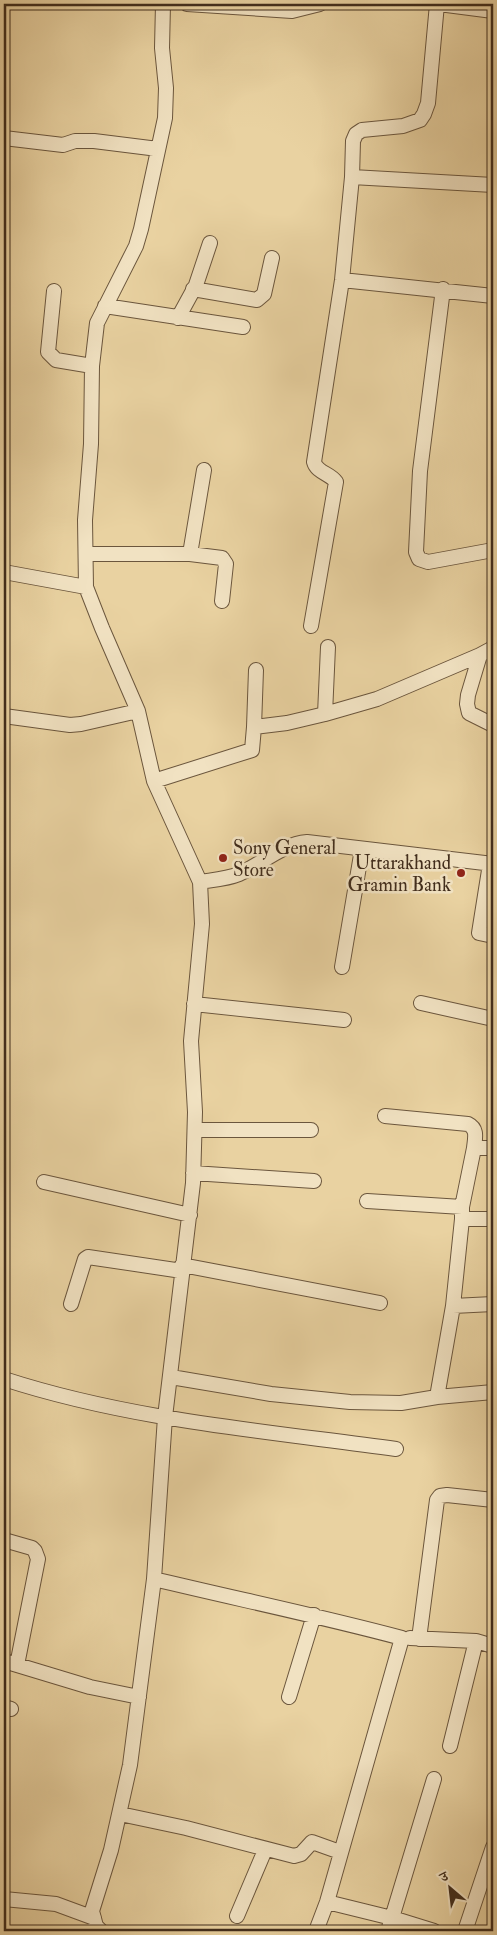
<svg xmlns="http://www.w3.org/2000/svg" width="497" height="1935" viewBox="0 0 497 1935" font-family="'IM FELL Double Pica','Noto Serif Devanagari',serif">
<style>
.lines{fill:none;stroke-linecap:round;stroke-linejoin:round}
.minor-casing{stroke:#6b563d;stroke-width:16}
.minor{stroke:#f1e2c2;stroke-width:14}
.poi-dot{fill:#8f2418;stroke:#f1e2c2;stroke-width:2}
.labels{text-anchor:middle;stroke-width:5;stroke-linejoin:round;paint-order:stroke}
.poi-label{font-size:19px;fill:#412d1c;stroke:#f1e2c2;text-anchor:start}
</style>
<rect width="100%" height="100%" fill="#e9d2a1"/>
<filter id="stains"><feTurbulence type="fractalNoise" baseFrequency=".004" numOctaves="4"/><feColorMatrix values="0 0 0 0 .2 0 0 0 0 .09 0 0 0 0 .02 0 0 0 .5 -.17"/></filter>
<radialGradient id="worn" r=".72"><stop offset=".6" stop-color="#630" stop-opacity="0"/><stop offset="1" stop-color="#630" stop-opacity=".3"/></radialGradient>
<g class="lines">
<g class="minor-casing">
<path id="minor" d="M187 4 292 11 320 4
M439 4 493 11
M4 138 63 145 75 141H94L158 149
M352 177 493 185
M342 280 493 296
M193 289 257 300 264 294 272 258
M443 289 420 471 416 552 419 559 428 562 493 550
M54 291 48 352 56 360 92 366
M105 306 243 327
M178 318 196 285 210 243
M86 554H190L222 558 226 564 222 601
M190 554 204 470
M4 572 86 587
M311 626 336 482C330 473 317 473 314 462L342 280 352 177 353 141 356 134 362 130 403 126 420 120 424 114 428 103 437 4
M480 655 493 648
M325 714 377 699 480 655 468 695 467 704 469 713 493 725
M4 716 70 725 81 724 138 711
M254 727 256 670
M154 781 252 750 254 727 287 723 325 714 328 647
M490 864 479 933 493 936
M200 882C212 880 227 879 239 874 262 864 282 844 307 842L493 864
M342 967 362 849
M421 1003 493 1019
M194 1004 344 1020
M385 1116 468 1124C478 1129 475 1138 474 1148
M195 1130H311
M193 1173 314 1181
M44 1182 190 1215
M367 1201 462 1207
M462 1219H493
M182 1265 380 1303
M71 1304 85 1259 88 1257 182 1271
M453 1306 493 1304
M171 1377 271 1394 350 1402 401 1403 437 1397 493 1392
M4 1379C130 1420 265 1431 396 1449
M437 1397 453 1306 462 1219V1207L474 1148H493
M4 1540 32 1548 35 1551 38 1559 17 1665
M154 1579C237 1599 320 1616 402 1638L327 1902 316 1931
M410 1638 476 1641 493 1646
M419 1639 437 1500 440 1496 447 1495 493 1500
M4 1661 90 1687 139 1697
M289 1697 314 1615
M4 1707 11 1709
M450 1746 476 1641
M120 1814 186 1828 294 1856 301 1854 312 1842 340 1852
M4 1899 56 1904 94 1918
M327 1902 392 1918 434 1931
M237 1916 265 1850
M101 1931 96 1926 92 1911 111 1850 130 1765 154 1579 165 1417 193 1183 195 1112 191 1041 202 924 200 882 154 781 138 711 102 628 86 587 85 520 91 444 92 366 97 323 136 246 141 229 165 118 166 88 162 48 163 4
M388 1931 434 1779
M465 1931 493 1847"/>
</g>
<use href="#minor" class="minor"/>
</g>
<g class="poi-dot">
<circle cx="223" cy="858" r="5"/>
<circle cx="461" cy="873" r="5"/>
</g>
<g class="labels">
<g class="poi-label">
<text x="233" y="854">Sony General<tspan x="233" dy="22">Store</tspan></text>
<text x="451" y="869" text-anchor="end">Uttarakhand<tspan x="451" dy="22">Gramin Bank</tspan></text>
</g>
</g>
<rect width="497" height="1935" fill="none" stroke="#e9d2a1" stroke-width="20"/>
<rect x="5" y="5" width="487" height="1925" fill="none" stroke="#412d1c" stroke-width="2.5"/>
<rect x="10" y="10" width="477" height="1915" fill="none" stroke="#412d1c"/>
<g transform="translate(450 1888) rotate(332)" stroke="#f1e2c2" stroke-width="4" paint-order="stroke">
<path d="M0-4L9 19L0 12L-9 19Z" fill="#412d1c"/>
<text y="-8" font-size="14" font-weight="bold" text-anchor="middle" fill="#412d1c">उ</text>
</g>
<rect width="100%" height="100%" filter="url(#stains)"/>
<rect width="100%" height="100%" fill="url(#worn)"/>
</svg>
